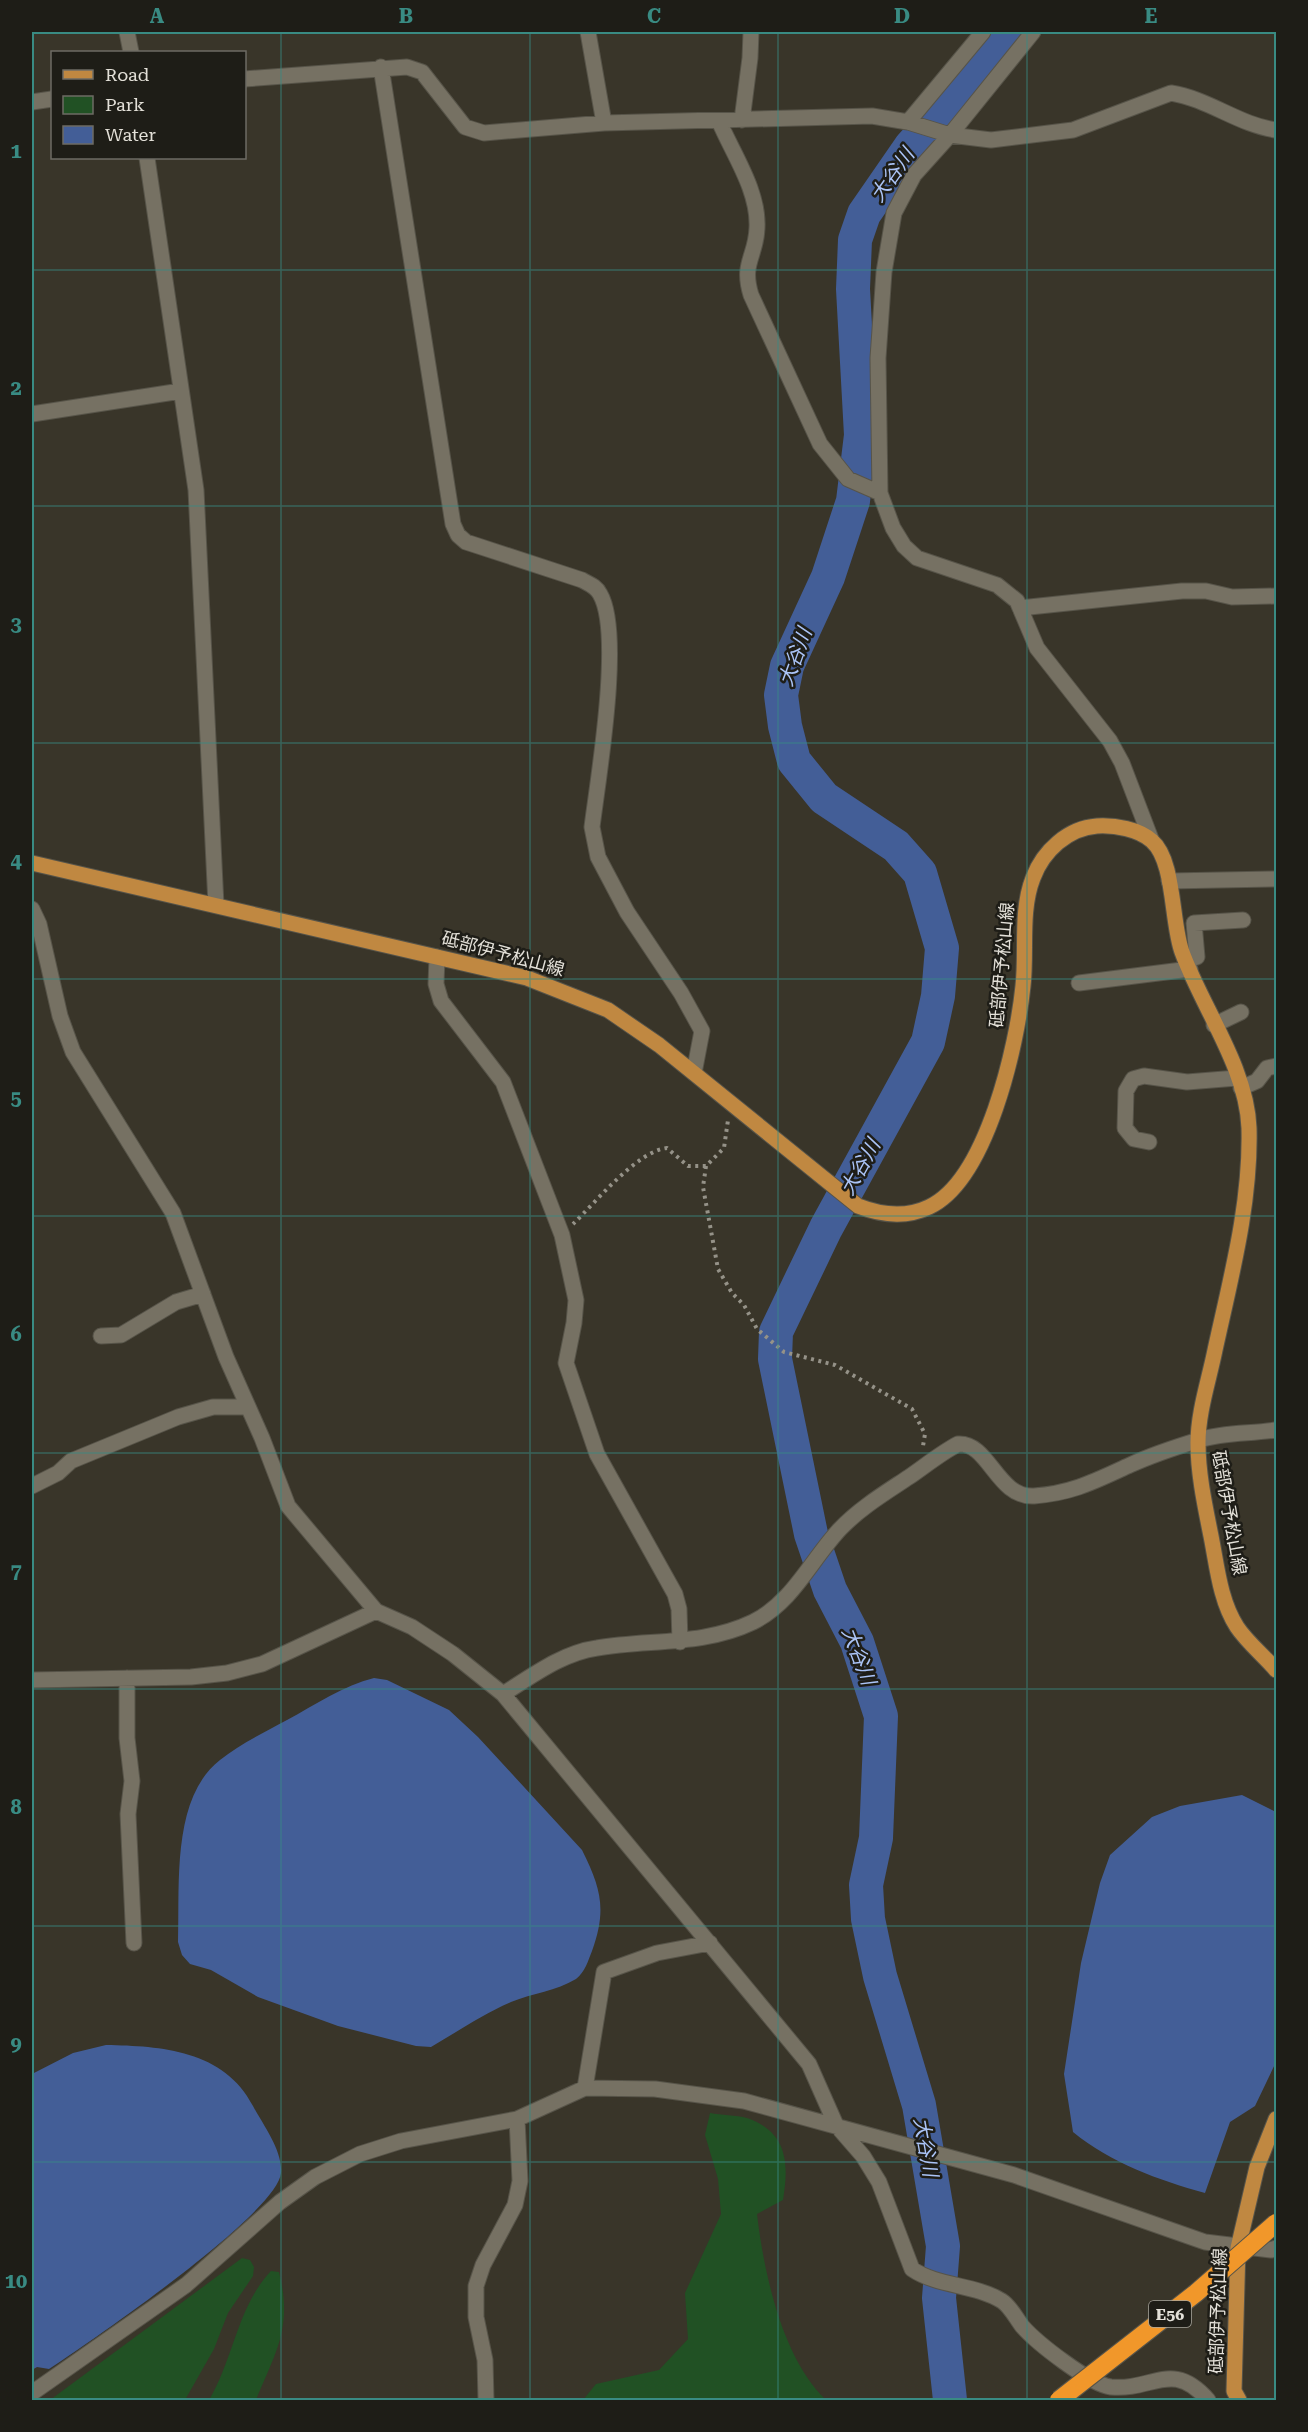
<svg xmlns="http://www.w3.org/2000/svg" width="1308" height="2432" viewBox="0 0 1308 2432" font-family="'Roboto Serif','Noto Sans JP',serif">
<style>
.green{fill:#215124}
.water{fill:#435e97}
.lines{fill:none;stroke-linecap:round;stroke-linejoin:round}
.river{stroke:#435e97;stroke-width:34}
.minor-casing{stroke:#575449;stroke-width:17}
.major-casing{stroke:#575449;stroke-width:17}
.path{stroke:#959288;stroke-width:4;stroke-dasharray:3 4.5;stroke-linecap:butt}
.minor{stroke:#767163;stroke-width:15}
.major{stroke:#c08841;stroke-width:15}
.highway-bridge-casing{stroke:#575449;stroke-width:20;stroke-linecap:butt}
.highway-bridge{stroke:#f1972a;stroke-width:18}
.grid{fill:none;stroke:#398b83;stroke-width:1.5;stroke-opacity:0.55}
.labels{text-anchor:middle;stroke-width:5;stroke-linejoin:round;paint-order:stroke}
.shield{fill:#1e1d17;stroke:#a8a69e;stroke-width:1.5}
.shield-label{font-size:16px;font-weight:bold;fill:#e3e0d8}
.street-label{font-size:18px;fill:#e3e0d8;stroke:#1e1d17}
.water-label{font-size:20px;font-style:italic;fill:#abc4f7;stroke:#1e1d17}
.neatline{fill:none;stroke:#398b83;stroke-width:2}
.grid-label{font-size:20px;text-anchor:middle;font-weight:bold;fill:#398b83}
</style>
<rect width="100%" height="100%" fill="#393529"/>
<path class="green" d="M710 2113C721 2115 736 2115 747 2118 788 2132 789 2164 783 2200L757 2214C764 2273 782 2358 826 2400H583L596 2384 659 2370 688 2339 685 2293 721 2214 718 2179 705 2135Z
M242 2258 250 2260 254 2267 253 2276 228 2313 214 2349 185 2400H50Z
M271 2271 279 2272C293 2327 276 2351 256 2400H209C234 2358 237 2307 271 2271Z"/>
<path class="water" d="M374 1678 387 1680 449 1710 478 1737 582 1850C601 1888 607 1910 592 1951 588 1961 585 1972 576 1979 556 1991 533 1993 511 2002 483 2014 457 2032 431 2047L416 2046 338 2026 258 1997 211 1970 190 1964 182 1955 178 1942C180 1886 171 1798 220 1760 240 1744 265 1732 287 1720 315 1705 344 1685 374 1678Z
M1242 1795 1276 1812V2062L1255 2106 1230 2122 1205 2193C1158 2180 1111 2163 1073 2132L1064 2074 1081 1963 1100 1883 1110 1855 1152 1817 1180 1806Z
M106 2045C161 2046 224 2050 253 2106 263 2125 283 2151 281 2173 277 2214 90 2342 49 2369L37 2367 32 2370V2074L73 2053Z"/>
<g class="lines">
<path class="river" d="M950 2400 939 2298 943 2246 919 2105 880 1976 868 1919 866 1885 876 1838 881 1716 857 1642 830 1590 811 1534 775 1359 776 1332 826 1228 928 1042 938 996 942 948 920 873 896 846 824 798 794 761 785 726 781 695 787 666 828 577 853 501 861 435 853 289 855 240 864 214 911 146 953 100 1007 32"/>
<g class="minor-casing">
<path id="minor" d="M127 32 131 52
M588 32 604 123
M1033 32 950 135 914 175 894 213 884 272 878 358 880 493 893 528 904 546 917 558 997 585 1017 601 1037 648 1110 741 1122 763 1151 839
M381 67 453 524 458 535 466 542 582 580C589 584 596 586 600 594 623 633 598 779 592 827L598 857 627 912 681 993 702 1031 694 1073
M244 79 407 67 422 72 465 127 484 133 604 123 872 116 908 122 950 135 991 140 1073 130 1171 93C1209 99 1239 125 1276 130
M32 102 52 99
M742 120 750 58 751 32
M719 121C733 154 759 191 757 228 756 257 741 263 751 295L820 444 848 479 880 493
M908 122 983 32
M147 158 196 490 216 905
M32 414 181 391
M1020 608 1182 591H1206L1232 597 1276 596
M1169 881 1276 879
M32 909 39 924 60 1016 73 1052 173 1213 226 1357 262 1438 288 1506 376 1611 412 1627 453 1654 503 1694 809 2064 836 2125 863 2156 879 2182 912 2269C938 2287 975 2284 1002 2301 1010 2306 1016 2318 1022 2326 1037 2343 1089 2384 1111 2387 1153 2391 1172 2359 1208 2400
M437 957 436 984 441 1001 503 1082 562 1235 576 1300 574 1323 566 1363 597 1454 675 1594 679 1609 680 1642
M1186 960 1197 957 1194 923 1243 920
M1079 983 1190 969
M1214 1025 1241 1012
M1241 1088 1257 1081 1267 1068 1276 1066
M1149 1142 1134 1139 1125 1128 1126 1091 1133 1079 1144 1076 1187 1082 1237 1078
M101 1336 121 1335 176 1302 203 1294
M32 1486 58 1473 71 1461 178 1417 213 1407H248
M127 1678V1738L132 1781 128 1814 134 1943
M32 1680 191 1677 227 1673 262 1664 376 1611
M503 1694C532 1676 562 1653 597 1648 650 1639 703 1646 753 1622 793 1602 811 1560 840 1529 860 1508 885 1493 909 1477 925 1466 941 1453 958 1444 989 1442 997 1498 1034 1496 1073 1493 1095 1481 1130 1465 1152 1455 1176 1447 1199 1440 1225 1432 1250 1434 1276 1430
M585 2088 604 1972 657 1953 710 1943
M32 2393 186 2285 280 2202 315 2177 360 2154 401 2141 517 2119 585 2088 655 2089 744 2101 1014 2175 1205 2242 1271 2250 1276 2248
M486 2400 485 2360 476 2317V2286L483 2265 515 2205 520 2181 517 2119"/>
</g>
<g class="major-casing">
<path id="major" d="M32 863 527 978 608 1010 659 1045 858 1206C881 1215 906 1218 929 1207 987 1180 1017 1045 1023 986 1027 951 1020 911 1033 878 1043 851 1068 828 1097 826 1115 825 1139 829 1152 841 1175 861 1171 922 1182 952 1202 1007 1247 1068 1249 1128 1251 1203 1231 1277 1215 1350 1209 1380 1198 1412 1198 1443 1198 1474 1205 1506 1211 1536 1217 1566 1220 1601 1237 1627 1247 1642 1264 1656 1276 1670
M1239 2400 1234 2391 1238 2248 1257 2167 1276 2119"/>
</g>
<path class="path" d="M706 1166 703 1187 718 1269 732 1293 744 1305 757 1329 784 1352 835 1365 912 1409 925 1434 923 1446
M573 1224C595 1203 637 1151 667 1148L688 1166H706L724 1148 728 1120"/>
<use href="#minor" class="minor"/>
<use href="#major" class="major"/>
<g class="highway-bridge-casing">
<path id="highway-bridge" d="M1059 2400 1196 2293 1276 2223"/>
</g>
<use href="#highway-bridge" class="highway-bridge"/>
</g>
<path class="grid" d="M281 32V2400M530 32V2400M778 32V2400M1027 32V2400M32 270H1276M32 506H1276M32 743H1276M32 979H1276M32 1216H1276M32 1453H1276M32 1689H1276M32 1926H1276M32 2162H1276"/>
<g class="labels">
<rect class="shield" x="1149" y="2301" width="42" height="26" rx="4.5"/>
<g class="shield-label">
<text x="1170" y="2320">E56</text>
</g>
<g class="street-label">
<text transform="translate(503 954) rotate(15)" y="6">砥部伊予松山線</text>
<text transform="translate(1002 965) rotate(-85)" y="6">砥部伊予松山線</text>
<text transform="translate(1229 1513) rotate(80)" y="6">砥部伊予松山線</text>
<text transform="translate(1218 2311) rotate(-88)" y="6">砥部伊予松山線</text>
</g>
<g class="water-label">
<text transform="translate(892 175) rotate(-55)" y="7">大谷川</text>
<text transform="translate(795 657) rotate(-70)" y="7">大谷川</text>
<text transform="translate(860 1167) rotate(-61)" y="7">大谷川</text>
<text transform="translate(859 1656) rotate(69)" y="7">大谷川</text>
<text transform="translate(926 2147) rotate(80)" y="7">大谷川</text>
</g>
</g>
<rect width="1308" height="2432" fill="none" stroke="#1e1d17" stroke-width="66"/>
<rect x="51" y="51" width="195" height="108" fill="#1e1d17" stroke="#6d6b64" stroke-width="1.5"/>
<rect x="63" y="70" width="30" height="9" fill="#c08841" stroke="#6d6b64" stroke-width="1.5"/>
<text x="105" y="81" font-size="18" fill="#e3e0d8">Road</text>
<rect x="63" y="96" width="30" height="18" fill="#215124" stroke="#6d6b64" stroke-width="1.5"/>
<text x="105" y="111" font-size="18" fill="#e3e0d8">Park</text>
<rect x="63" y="126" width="30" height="18" fill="#435e97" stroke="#6d6b64" stroke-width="1.5"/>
<text x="105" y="141" font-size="18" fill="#e3e0d8">Water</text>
<rect x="33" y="33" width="1242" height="2366" class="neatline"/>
<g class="grid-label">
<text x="157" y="23">A</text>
<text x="406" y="23">B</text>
<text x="654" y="23">C</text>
<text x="902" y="23">D</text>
<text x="1151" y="23">E</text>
<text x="16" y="158">1</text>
<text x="16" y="395">2</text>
<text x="16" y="631">3</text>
<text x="16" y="868">4</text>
<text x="16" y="1105">5</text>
<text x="16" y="1341">6</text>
<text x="16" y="1578">7</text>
<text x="16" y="1814">8</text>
<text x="16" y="2051">9</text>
<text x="16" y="2288">10</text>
</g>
</svg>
